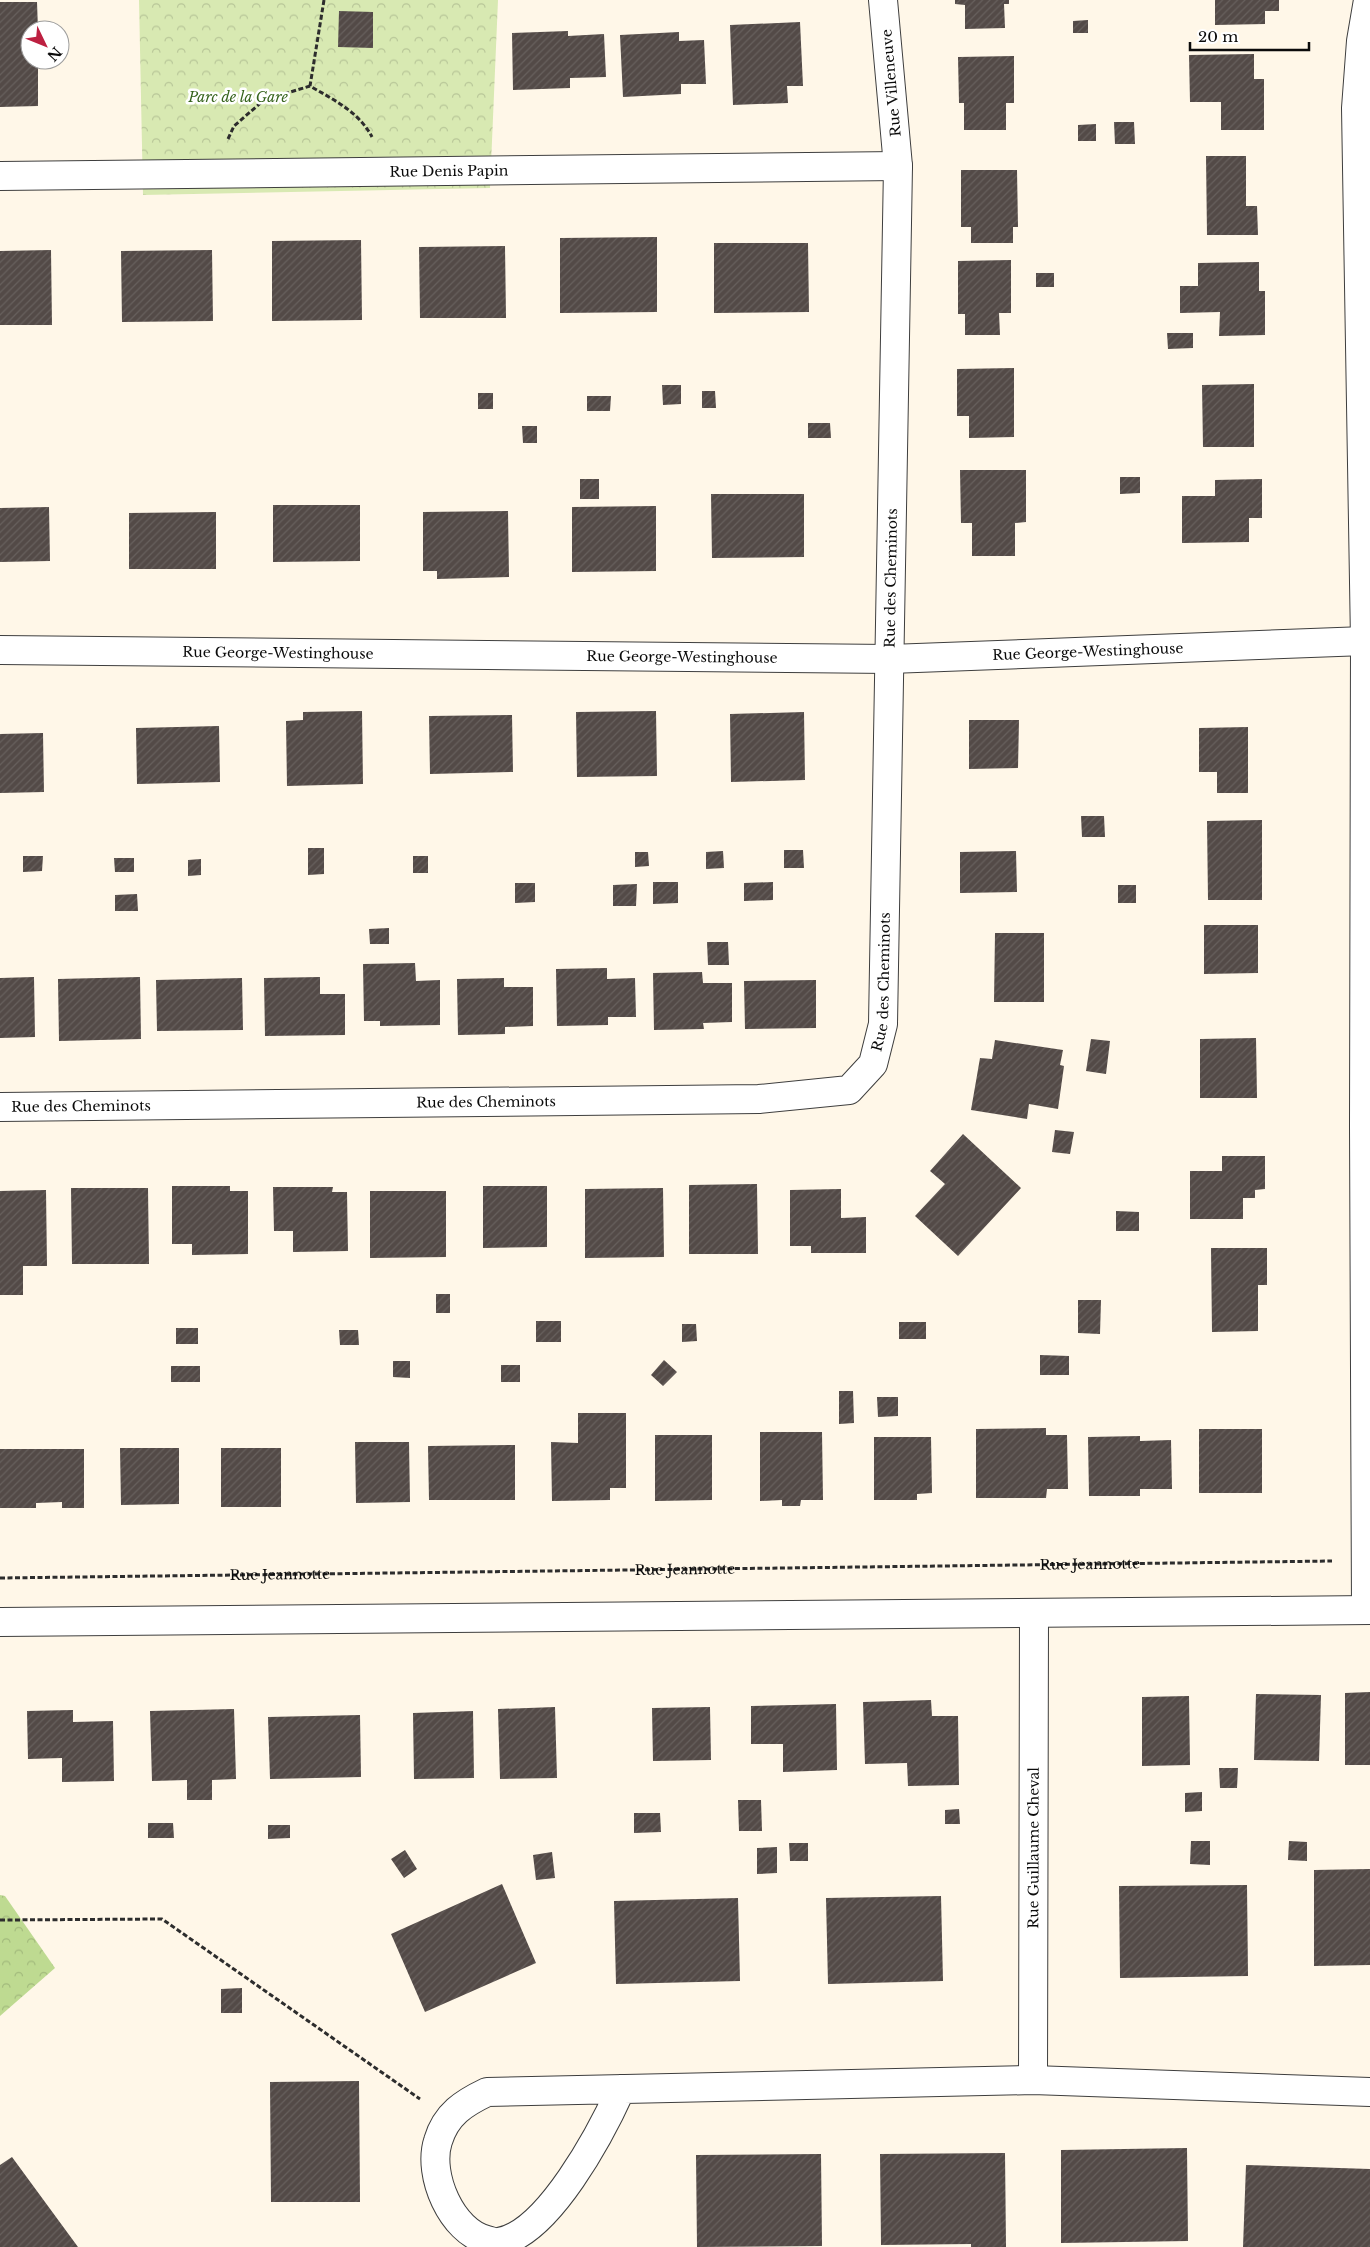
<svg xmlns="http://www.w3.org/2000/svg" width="1370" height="2247" viewBox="0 0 1370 2247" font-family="'Libre Baskerville',serif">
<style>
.forest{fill:url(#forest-crowns)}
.park{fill:url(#park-crowns)}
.building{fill:url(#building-hatch)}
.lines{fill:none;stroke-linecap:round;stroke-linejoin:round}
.street-casing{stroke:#3e3e3e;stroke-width:30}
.path{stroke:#2d2d2d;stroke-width:3;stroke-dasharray:5 2.5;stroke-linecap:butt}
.street{stroke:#fff;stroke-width:28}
.labels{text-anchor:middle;stroke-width:5;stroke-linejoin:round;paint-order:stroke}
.street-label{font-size:14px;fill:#0b0b0b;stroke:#fff}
.park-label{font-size:14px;font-style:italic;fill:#35631b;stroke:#fff}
</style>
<defs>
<pattern id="forest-crowns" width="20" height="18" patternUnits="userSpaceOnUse" patternTransform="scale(1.25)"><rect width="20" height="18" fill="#beda91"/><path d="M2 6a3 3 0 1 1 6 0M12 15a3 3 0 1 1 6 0" fill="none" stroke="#a2ba7c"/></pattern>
<pattern id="park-crowns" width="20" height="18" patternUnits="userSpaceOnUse" patternTransform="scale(1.25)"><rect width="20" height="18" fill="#d8e9b2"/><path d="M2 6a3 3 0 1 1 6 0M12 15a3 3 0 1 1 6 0" fill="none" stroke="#b8c698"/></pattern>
<pattern id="building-hatch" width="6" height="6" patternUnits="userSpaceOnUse" patternTransform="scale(1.25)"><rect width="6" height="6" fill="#534a47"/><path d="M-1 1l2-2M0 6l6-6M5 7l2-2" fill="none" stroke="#67605d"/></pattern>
</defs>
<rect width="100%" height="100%" fill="#fff7e8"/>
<path class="forest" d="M0 1895 5 1896 55 1968 0 2016Z"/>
<path class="park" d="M139 0H498L490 188 143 195Z"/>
<path class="building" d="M955 0H1009V4H1004L1005 28 965 29V5L955 4Z
M1215 0H1279V11H1265V24L1215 25Z
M0 2H37L38 30H30V60H38V106L0 107Z
M339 11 373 12V48L338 47Z
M1088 20V33H1073V21Z
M800 22 803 86H787L788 103 733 105 730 25Z
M568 31V36L604 34 606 77 570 78V88L513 90 512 33Z
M679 32V41L704 40 706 84H681V94L623 97 620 35Z
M1254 54V79H1264V130H1221V102H1190L1189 55Z
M1014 56V103H1006V130H964V103H959L958 57Z
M1114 122H1134L1135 144H1115Z
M1096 124V141H1078V125Z
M1206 156H1246V206H1257L1258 235H1207Z
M961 170H1017L1018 227H1013V243H971V227H961Z
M657 237V312L560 313V238Z
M361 240 362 320 272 321V241Z
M714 243H808L809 312 714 313Z
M505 246 506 318H420L419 247Z
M51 250 52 325H0V251Z
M212 250 213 321 122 322 121 251Z
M1011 260V313H999L1000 335H965V314H958V261Z
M1259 262V291H1265V335L1219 336 1220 312 1180 313V286H1198V263Z
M1036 273H1054V287H1036Z
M1167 333H1193V348L1168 349Z
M1014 368V437L969 438V416H957V369Z
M1254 384V447H1203L1202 385Z
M662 385H681V404L663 405Z
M702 391H715L716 408H702Z
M478 393H493V409H478Z
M587 396H611L610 411H587Z
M808 423H830L831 438H808Z
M522 426H537V443H523Z
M960 470H1026V522L1015 523V556H972V523H961Z
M1120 477H1140V493L1120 494Z
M580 479H599V499H580Z
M1262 479V518H1249V542L1182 543V496H1215V480Z
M711 494H804V557L712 558Z
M273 505H360V561L273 562Z
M656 506V571L572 572V507Z
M49 507 50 561 0 562V508Z
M508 511 509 577 437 579V571H423V512Z
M216 512V569H129V513Z
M362 711 363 784 287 786 286 721 303 720V712Z
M656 711 657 776 577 777 576 712Z
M804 712 805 780 731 782 730 714Z
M512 715 513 772 430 774 429 716Z
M969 720H1019L1018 768 969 769Z
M219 726 220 782 137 784 136 728Z
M1248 727V793H1217V772H1199V728Z
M43 733 44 792 0 793V734Z
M1081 816H1104L1105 837H1082Z
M1262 820V900H1208L1207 821Z
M308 848H324V874L308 875Z
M784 850H803L804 868H784Z
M723 851 724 868 706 869V852Z
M1016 851 1017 892 960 893V852Z
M635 852H648L649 866 635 867Z
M23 856H43L42 871 23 872Z
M413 856H428V873H413Z
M114 858H134V872H115Z
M201 859V875L188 876V860Z
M653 882H678V903L653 904Z
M773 882V900L744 901V883Z
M515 883H535V902L515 903Z
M637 884 636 906H613V885Z
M1118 885H1136V903H1118Z
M137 894 138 911H115V895Z
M1204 925H1258V973L1204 974Z
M389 928V944H370L369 929Z
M995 933H1044V1002H994Z
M707 942H728L729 965H708Z
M415 963 416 981 440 980V1025L380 1026V1021H364L363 964Z
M607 968V979L635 978 636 1017H608V1025L557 1026 556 969Z
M702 972 703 983H732V1022L703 1023 704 1029 654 1030 653 973Z
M34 977 35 1037 0 1038V978Z
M140 977 141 1039 59 1041 58 979Z
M320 977V994H345V1035L265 1036 264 978Z
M242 978 243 1030 157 1031 156 980Z
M504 978V987H533V1026L505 1027V1034L458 1035 457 979Z
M816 980V1028L745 1029 744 981Z
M1256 1038 1257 1098H1200V1039Z
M1091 1039 1110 1041 1106 1074 1086 1071Z
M995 1040 1063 1050 1060 1065 1064 1066 1058 1109 1029 1104 1027 1119 971 1110 980 1058 992 1059Z
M1055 1130 1074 1132 1070 1154 1052 1152Z
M963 1134 1021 1188 958 1256 915 1216 945 1184 930 1171Z
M1222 1156H1265V1189L1255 1190V1198H1243V1219H1190V1171H1222Z
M757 1184 758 1254H689V1185Z
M172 1186H230V1191H248V1254L192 1255V1244H172Z
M483 1186H547V1247L483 1248Z
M273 1187H333L332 1192H347L348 1251 293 1252V1231H274Z
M71 1188H148L149 1264H72Z
M663 1188 664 1257 585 1258V1189Z
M841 1189V1218L866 1217V1253H811V1246H790V1190Z
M46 1190 47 1266H23V1295H0V1191Z
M370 1191H446V1257L370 1258Z
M1116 1211 1139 1212V1231H1116Z
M1211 1248H1267V1285H1258V1331L1212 1332Z
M436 1294H450V1313H436Z
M1078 1300H1101L1100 1334 1078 1333Z
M536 1321H561V1342H536Z
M899 1322H926V1339H899Z
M682 1324H696L697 1341 682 1342Z
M176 1328H198V1344H176Z
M339 1330H358L359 1345H340Z
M1040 1355 1069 1356V1375H1040Z
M664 1360 677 1372 663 1386 651 1375Z
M393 1361H410V1378L393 1377Z
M501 1365H520V1382H501Z
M171 1366H200V1382H171Z
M839 1391H853L854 1423 839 1424Z
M877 1397H898V1416L878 1417Z
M578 1413H626V1488H610V1500L552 1501 551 1442 578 1443Z
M1046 1428V1435H1067L1068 1489H1047L1046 1498H976V1429Z
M1199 1429H1262V1493H1199Z
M760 1432H822L823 1500H801L800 1506H782V1500L760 1501Z
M655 1435H712V1500L655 1501Z
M1140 1436V1441L1171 1440 1172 1489H1140V1496H1089L1088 1437Z
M874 1437H931L932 1493 917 1494V1500H874Z
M355 1442H409L410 1502 356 1503Z
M515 1445V1500H429L428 1446Z
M120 1448H179V1504L121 1505Z
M221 1448H281V1507H221Z
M0 1449H84V1508H62V1502L36 1503V1508H0Z
M1370 1692V1765H1345V1693Z
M1256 1694 1321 1695 1319 1761 1254 1760Z
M1189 1696 1190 1765 1142 1766V1697Z
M931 1700 932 1716H958L959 1785 908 1786 907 1763 865 1764 863 1702Z
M836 1704 837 1770 783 1772V1744H751V1706Z
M555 1707 557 1778 500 1779 498 1709Z
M710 1707 711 1760 653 1761 652 1708Z
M234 1709 236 1779 212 1780V1800H187V1780L152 1781 150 1711Z
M73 1710V1722L113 1721 114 1781 62 1782V1758L28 1759 27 1711Z
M473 1711 474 1778 414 1779 413 1713Z
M360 1715 361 1777 270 1779 268 1717Z
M1219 1768H1238L1237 1788H1220Z
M1202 1792V1811L1185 1812V1793Z
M738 1800H761L762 1831H739Z
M959 1809 960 1824H945V1810Z
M634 1813H660L661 1832 634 1833Z
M148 1823H173L174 1838H148Z
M268 1825H290V1838L268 1839Z
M1191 1841H1210V1865L1190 1864Z
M1289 1841 1307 1842V1861L1288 1860Z
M789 1843H808V1861H790Z
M777 1847V1873L757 1874V1848Z
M405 1850 417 1869 404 1878 391 1859Z
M552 1852 555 1878 536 1880 533 1855Z
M1370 1869V1965L1314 1966V1870Z
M502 1884 536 1963 425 2012 391 1934Z
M1247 1885 1248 1976 1120 1978 1119 1886Z
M941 1896 943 1981 828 1984 826 1898Z
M738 1898 740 1981 616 1984 614 1901Z
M242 1988V2013H221V1989Z
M359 2081 360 2202H271L270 2082Z
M1187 2148 1188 2241 1061 2243V2150Z
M1005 2153 1006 2247H971V2244L881 2245 880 2154Z
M821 2154 822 2246 697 2247 696 2155Z
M12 2157 78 2247H0V2165Z
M1246 2165 1370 2169V2247H1243Z"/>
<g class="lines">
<g class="street-casing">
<g id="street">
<path id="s2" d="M0 176 898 166"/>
<path id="s3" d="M0 650 890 659 1365 641"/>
<path id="s4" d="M0 1107 759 1099 849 1090 873 1064 883 1024 898 166 883 0"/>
<path d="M1366 1610 1364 1127 1365 641 1356 108 1361 41 1368 0"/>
<path d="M0 1622 1370 1610"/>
<path id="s5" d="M1033 2080 1034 1614"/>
<path d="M621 2089C602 2131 548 2235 498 2242 495 2243 491 2241 487 2240 452 2232 427 2175 438 2141 446 2114 464 2103 487 2092L1033 2080 1370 2092"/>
</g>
</g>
<g class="path">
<path d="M324 0 310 86C334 100 359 112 372 137"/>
<path d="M228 139 234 126 264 100 310 86"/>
<path id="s1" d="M0 1578 1332 1561"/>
<path d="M0 1920 162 1919 420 2099"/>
</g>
<use href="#street" class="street"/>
</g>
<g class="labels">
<g class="street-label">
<text transform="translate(891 83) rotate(-95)" y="5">Rue Villeneuve</text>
<text dy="5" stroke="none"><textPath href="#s2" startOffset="449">Rue Denis Papin</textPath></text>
<text dy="5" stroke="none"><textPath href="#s4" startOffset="1372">Rue des Cheminots</textPath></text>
<text dy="5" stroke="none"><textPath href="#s3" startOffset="1088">Rue George-Westinghouse</textPath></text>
<text dy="5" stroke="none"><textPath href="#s3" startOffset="278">Rue George-Westinghouse</textPath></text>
<text dy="5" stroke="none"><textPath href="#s3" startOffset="682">Rue George-Westinghouse</textPath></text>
<text dy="5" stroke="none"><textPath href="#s4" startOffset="968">Rue des Cheminots</textPath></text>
<text dy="5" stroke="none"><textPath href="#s4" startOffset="486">Rue des Cheminots</textPath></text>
<text dy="5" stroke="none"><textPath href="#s4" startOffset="81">Rue des Cheminots</textPath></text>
<text dy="5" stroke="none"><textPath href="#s1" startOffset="1090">Rue Jeannotte</textPath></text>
<text dy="5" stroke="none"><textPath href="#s1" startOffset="685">Rue Jeannotte</textPath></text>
<text dy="5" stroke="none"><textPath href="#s1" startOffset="280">Rue Jeannotte</textPath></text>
<text dy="5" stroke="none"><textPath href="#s5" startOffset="232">Rue Guillaume Cheval</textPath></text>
</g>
<g class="park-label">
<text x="238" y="102">Parc de la Gare</text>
</g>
</g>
<g transform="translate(45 45) rotate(133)"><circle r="24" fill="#ffffff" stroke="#9d9d9d"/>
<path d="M0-4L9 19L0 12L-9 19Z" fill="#bd2041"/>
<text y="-8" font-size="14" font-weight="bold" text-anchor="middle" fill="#0b0b0b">N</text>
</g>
<path d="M1190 42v8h119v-8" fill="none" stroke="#0b0b0b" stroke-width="2.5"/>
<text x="1198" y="42" font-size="15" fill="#0b0b0b" stroke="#ffffff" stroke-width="4" paint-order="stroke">20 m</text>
</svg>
